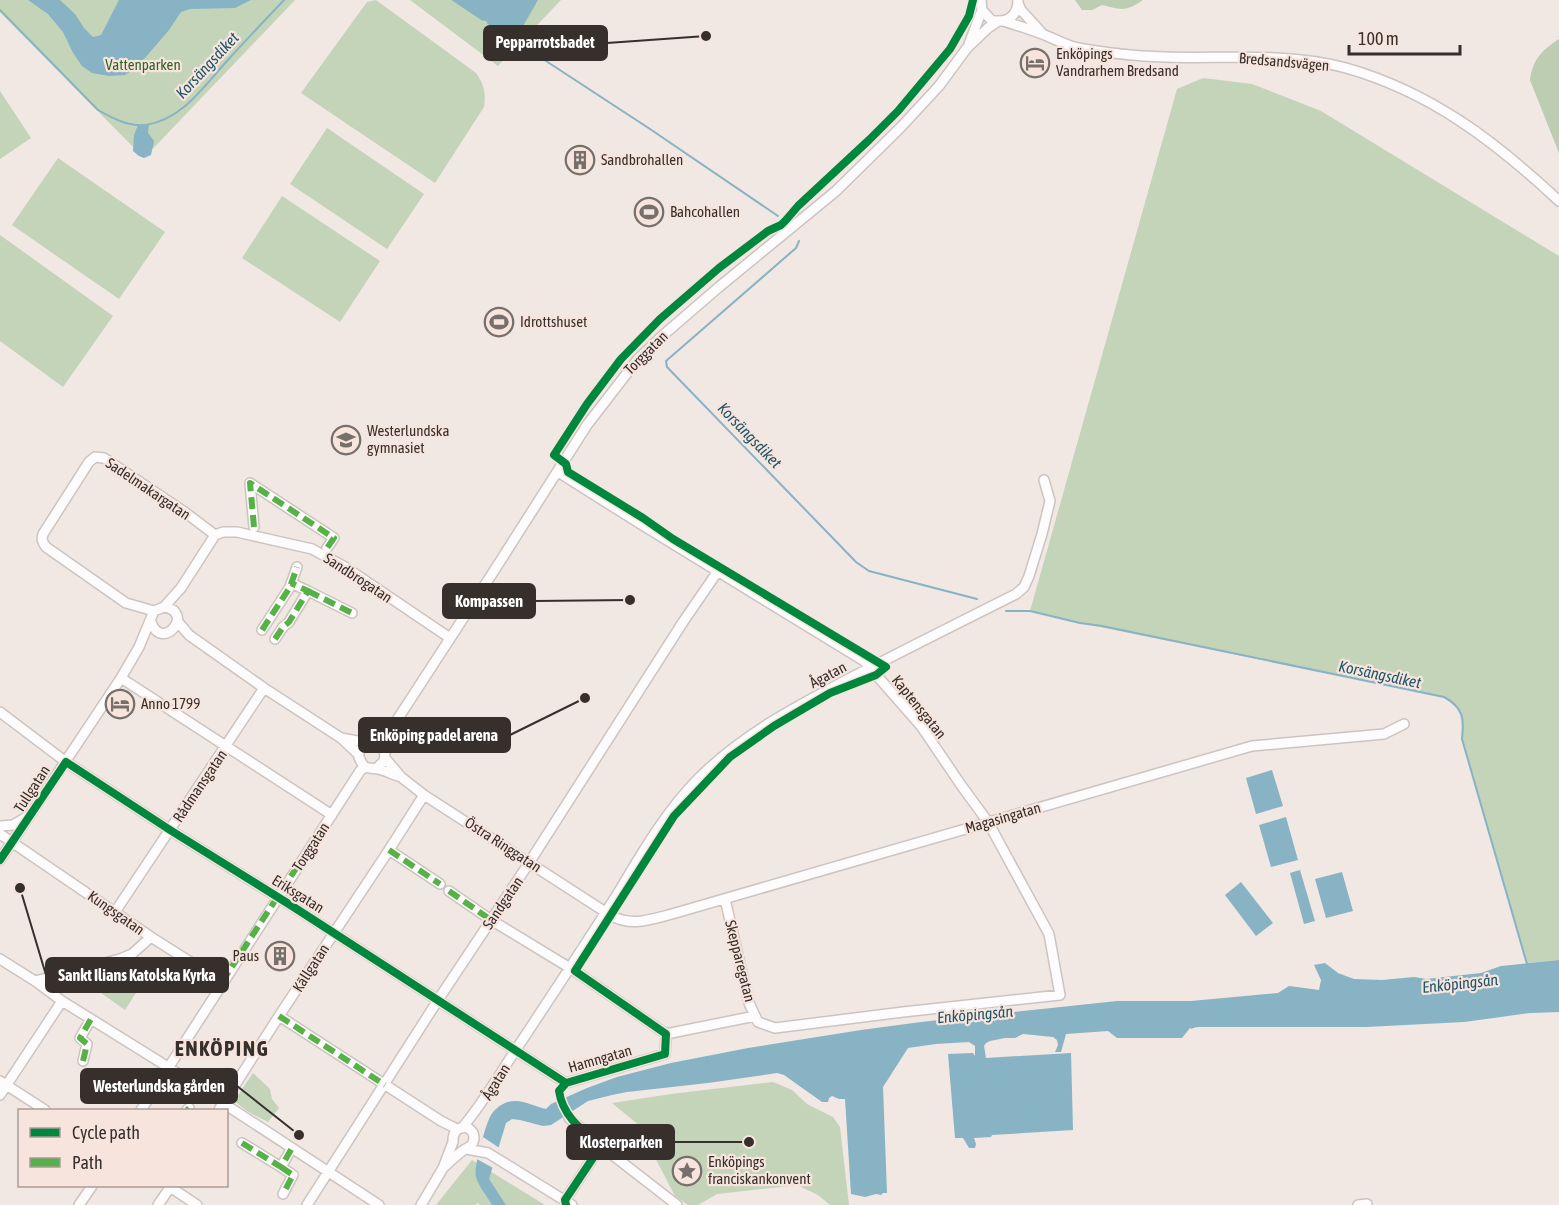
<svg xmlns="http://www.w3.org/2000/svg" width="1559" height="1205" viewBox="0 0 1559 1205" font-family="'Asap Condensed',sans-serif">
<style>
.green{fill:#c3d4b9}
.forest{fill:#bccdb2}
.water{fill:#87b3c4}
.pier{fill:#f1e7e3}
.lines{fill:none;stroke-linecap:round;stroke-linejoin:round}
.stream{stroke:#87b3c4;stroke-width:2}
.minor-casing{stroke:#ccc4c1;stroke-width:12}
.minor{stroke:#fdfbfb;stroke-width:9}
.quiet{stroke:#56b246;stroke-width:6;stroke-dasharray:12 6;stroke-linecap:butt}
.cycleway-casing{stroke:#f7e5dd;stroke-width:11}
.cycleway{stroke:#00873e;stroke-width:8}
.labels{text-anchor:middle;stroke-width:4.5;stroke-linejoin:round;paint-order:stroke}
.poi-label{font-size:15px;fill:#362f2c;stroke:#f7e5dd;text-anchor:start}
.street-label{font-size:15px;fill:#362f2c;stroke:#f7e5dd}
.park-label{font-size:15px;fill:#306427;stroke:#f7e5dd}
.water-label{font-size:16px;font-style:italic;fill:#1e5569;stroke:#f7e5dd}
.district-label{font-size:21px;font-weight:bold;letter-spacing:1.5px;fill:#362f2c;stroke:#f7e5dd}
.leader{fill:none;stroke:#362f2c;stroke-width:2}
.callout-dot{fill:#362f2c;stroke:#f7e5dd;stroke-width:2}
.callout{fill:#362f2c;stroke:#362f2c;stroke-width:2}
.callout-label{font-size:16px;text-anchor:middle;font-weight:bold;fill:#fff}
</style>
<rect width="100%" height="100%" fill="#f1e7e3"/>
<path class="green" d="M0 0H295L144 158 0 12Z
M376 0 476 73C484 84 486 93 484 107L435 183 301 93 367 2Z
M410 0H561L498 66Z
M1203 78 1252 84 1321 111 1559 256V960L1527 963 1462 739C1464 719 1464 708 1444 697L1080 623 1030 611 1177 89Z
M0 91 31 138 0 159Z
M327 128 424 194 387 249 290 184Z
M58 158 165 232 119 299 12 225Z
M282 196 380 261 340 322 242 258Z
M0 235 113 316 63 387 0 341Z
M133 976 141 985 125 1010 101 993Z
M253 1073 270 1089 272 1099 279 1108 268 1122 247 1111 234 1101Z
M773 1082 792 1090 807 1104 833 1117 840 1127 849 1205H830L818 1195 797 1185 717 1194 698 1205H688L675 1196 652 1152 661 1147 652 1136 612 1103 671 1094Z
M472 1160 545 1205H480L478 1203 475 1205H436Z"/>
<path class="forest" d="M1075 0H1143C1125 12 1122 10 1102 5L1092 10H1082Z
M1559 39V153L1530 80C1533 59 1541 51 1559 39Z"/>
<path class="water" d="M28 0H60L75 14 84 28 93 37 101 35 119 0H251L235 8 190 9 181 12 169 30 139 65 125 75 109 76 92 73 82 66 73 53 63 32 48 14Z
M453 0H538L515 40Z
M149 124 148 133 154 141 151 155 144 158 139 156 133 151 134 135 138 125Z
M1272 770 1283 806 1256 814 1246 778Z
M1286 817 1298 860 1271 867 1259 825Z
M1300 870 1315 921 1304 924 1290 873Z
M1342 872 1353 911 1326 918 1315 879Z
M1241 882 1273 923 1256 936 1225 895Z
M1559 960V1012L1530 1013 1464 1022 1366 1027H1198L1193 1028 1192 1029 1190 1028 1182 1038H1117L1108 1031 1066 1034 1061 1052H1055L1058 1045 1057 1040 1053 1037 1023 1034 1015 1038H1005L990 1041 986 1043 984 1046 986 1058 1071 1053 1073 1130 992 1135 991 1137 974 1138 976 1144 975 1148H969L963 1138H955L948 1054 973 1053 975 1056V1046L969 1042 936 1044 908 1048 883 1087 887 1193H883L881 1195 876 1194 865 1197 851 1194 845 1099H839L832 1096 829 1098 828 1102H822L784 1075 777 1073 708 1083 627 1092 612 1095 588 1101 551 1125 543 1126 520 1120 512 1119 506 1123 489 1179 506 1205H492C487 1196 479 1187 476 1177 473 1168 486 1123 491 1115 494 1110 500 1105 505 1103 520 1097 532 1106 546 1109L551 1104 587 1088 617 1077 671 1063 748 1048 861 1030 921 1022 1117 1001H1191L1278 993 1289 986 1319 990 1321 980 1314 965 1325 963 1338 973 1354 979 1382 980 1414 977 1426 979 1481 973 1501 966Z"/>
<path class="pier" d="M483 1137 501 1149 495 1169 475 1158Z"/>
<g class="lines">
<path class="stream" d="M453 0 483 20
M0 10 98 110C112 118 129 127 146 125 183 119 204 86 227 61 246 40 265 20 284 0
M488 23 650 129 778 216
M799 241 796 248 666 361 667 367 856 562 869 571 977 599
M1006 611H1030L1080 623 1102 626 1444 697C1464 708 1464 719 1462 739L1527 964"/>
<g class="minor-casing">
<path id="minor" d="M1018 3 1021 10 1041 32
M982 10 991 20C1007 24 1018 16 1018 0
M1003 21C1016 25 1029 29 1042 34 1051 37 1061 43 1071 46 1094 52 1119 54 1143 56 1210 61 1280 50 1346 68 1431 92 1496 142 1559 201
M969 44 982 10 981 0
M558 472 639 523 864 661 921 726 961 785 988 822 1049 934 1060 995 903 1012 775 1028 758 1022 749 1003 725 899
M254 527 250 483 334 538 327 548
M308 591 352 613
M154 611 126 603 46 547C43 543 41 540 43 534L89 462 95 457 104 458 186 513 215 535
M151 622C162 653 196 612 164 607
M178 622 189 635 264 688 341 738 359 755
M262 630 290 587 297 567
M275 639 283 627 289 622 308 591 291 583
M121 678 332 815
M0 712 66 762 170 830 292 906 566 1083 665 1054 666 1034 575 971 491 920 449 891
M341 738 368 743
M374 742 397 720 492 574 587 425 638 359 661 337 719 287 836 191 901 127 939 86 967 48 988 28 997 22
M385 753 395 725
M385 758 401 777 424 795 610 915C631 927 649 920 672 914L1252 746 1384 734 1404 724
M377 768 384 761C390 736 356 738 359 757 360 760 362 764 364 766 368 769 374 768 378 769 386 771 394 775 401 777
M0 826 13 825 27 817
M0 834 151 937 222 982
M389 850 440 884
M0 860 121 678 139 647 154 611 164 607 181 588 215 535 223 532H237L312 549 345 567 450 638
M115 912 264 688
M0 959 35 981 62 1001 168 1067 379 1205
M35 981 120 959 132 954 151 937
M279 1016 441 1121 457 1129
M666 1034 755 1016
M83 1061 87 1044 80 1038 91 1019
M0 1081 45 1110
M0 1095 62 1001
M141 1110 360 771 365 767
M187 1110 189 1108
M219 1110 279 1016 387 853 424 795
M569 1118 601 1146 677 1205
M462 1128C484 1102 500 1073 519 1045 552 995 586 944 618 893 642 853 666 811 699 778 744 733 799 705 854 676 908 648 962 621 1016 594L1024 587 1029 576 1042 534 1050 501 1044 480
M242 1143 281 1167 292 1148
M467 1149 488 1153 572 1205
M281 1167 293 1175 283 1194
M170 1187 197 1205
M565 1200 601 1146
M79 1205 92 1186
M158 1205 171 1186
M307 1205 438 1000 529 863 683 622 718 571
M421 1205 443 1168 453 1142C452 1122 475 1124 474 1139 473 1143 472 1146 469 1147 466 1149 463 1150 461 1152 455 1157 449 1162 443 1168
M1358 1205 1367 1204"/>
</g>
<use href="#minor" class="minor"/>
<path class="quiet" d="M254 527 250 483 334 538 327 548
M308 591 352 613
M262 630 290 587 297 567
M275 639 283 627 289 622 308 591 291 583
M389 850 440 884
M449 891 491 920
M222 982 310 847
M279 1016 385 1085
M83 1061 87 1044 80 1038 91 1019
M187 1110 189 1108
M242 1143 281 1167 292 1148
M281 1167 293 1175 283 1194"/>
<g class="cycleway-casing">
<path id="cycleway" d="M0 860 66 762 170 830 292 906 566 1083 665 1054 666 1034 575 971 674 816 730 757 774 726 830 693 876 675 886 667 673 539 643 518 568 472 566 464 554 455 587 404 621 359 660 319 719 268 768 231 781 225 786 220 798 206 869 140 898 111 950 49 969 16 973 0
M566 1205 565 1200 601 1146C582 1130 563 1117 559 1091L566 1083"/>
</g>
<use href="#cycleway" class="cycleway"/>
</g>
<defs>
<g id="hotel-ring" transform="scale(1.5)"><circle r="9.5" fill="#f7e5dd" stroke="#776f6c" stroke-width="1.5"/><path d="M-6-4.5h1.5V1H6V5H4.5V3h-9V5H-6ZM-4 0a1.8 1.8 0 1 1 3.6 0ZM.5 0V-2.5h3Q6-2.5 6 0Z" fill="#776f6c"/></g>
<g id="building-ring" transform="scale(1.5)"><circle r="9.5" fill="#f7e5dd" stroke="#776f6c" stroke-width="1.5"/><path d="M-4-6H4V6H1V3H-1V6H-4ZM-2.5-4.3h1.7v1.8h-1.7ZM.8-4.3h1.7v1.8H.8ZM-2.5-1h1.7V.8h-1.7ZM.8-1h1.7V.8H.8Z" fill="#776f6c"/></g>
<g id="stadium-ring" transform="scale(1.5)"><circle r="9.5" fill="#f7e5dd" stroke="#776f6c" stroke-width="1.5"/><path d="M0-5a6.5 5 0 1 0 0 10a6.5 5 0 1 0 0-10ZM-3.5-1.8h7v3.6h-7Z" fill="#776f6c"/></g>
<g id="school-ring" transform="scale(1.5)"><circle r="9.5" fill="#f7e5dd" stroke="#776f6c" stroke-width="1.5"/><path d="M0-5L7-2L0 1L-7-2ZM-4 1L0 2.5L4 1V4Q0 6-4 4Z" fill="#776f6c"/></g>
<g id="sight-ring" transform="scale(1.5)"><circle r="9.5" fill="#f7e5dd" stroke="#776f6c" stroke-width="1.5"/><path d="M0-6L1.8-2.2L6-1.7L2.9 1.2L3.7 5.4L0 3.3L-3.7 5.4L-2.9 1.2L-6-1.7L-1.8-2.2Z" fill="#776f6c"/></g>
</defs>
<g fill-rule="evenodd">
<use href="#hotel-ring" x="1035" y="63"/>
<use href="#building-ring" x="580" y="160"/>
<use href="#stadium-ring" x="649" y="212"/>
<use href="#stadium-ring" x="499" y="322"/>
<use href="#school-ring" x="346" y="440"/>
<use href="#hotel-ring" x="120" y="704"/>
<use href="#building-ring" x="280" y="956"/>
<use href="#sight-ring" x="687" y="1171"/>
</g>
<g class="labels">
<g class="poi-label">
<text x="1056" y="59">Enköpings<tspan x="1056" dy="17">Vandrarhem Bredsand</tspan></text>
<text x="601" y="165">Sandbrohallen</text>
<text x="670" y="217">Bahcohallen</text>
<text x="520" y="327">Idrottshuset</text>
<text x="367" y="436">Westerlundska<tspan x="367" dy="17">gymnasiet</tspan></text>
<text x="141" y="709">Anno 1799</text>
<text x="259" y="961" text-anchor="end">Paus</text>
<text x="708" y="1167">Enköpings<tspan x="708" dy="17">franciskankonvent</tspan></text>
</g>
<g class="street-label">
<text transform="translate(1284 62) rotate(5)" y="5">Bredsandsvägen</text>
<text transform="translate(646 353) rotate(-45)" y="5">Torggatan</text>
<text transform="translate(148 489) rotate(34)" y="5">Sadelmakargatan</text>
<text transform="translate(358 578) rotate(33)" y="5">Sandbrogatan</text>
<text transform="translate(828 675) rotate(-28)" y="5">Ågatan</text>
<text transform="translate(919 707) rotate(51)" y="5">Kaptensgatan</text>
<text transform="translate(200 786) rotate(-56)" y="5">Rådmansgatan</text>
<text transform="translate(32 789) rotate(-57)" y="5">Tullgatan</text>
<text transform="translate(1003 818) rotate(-16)" y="5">Magasingatan</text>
<text transform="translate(503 845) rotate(33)" y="5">Östra Ringgatan</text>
<text transform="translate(311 847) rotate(-57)" y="5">Torggatan</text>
<text transform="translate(298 894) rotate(32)" y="5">Eriksgatan</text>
<text transform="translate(503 903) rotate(-56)" y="5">Sandgatan</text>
<text transform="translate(116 913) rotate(35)" y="5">Kungsgatan</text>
<text transform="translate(740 961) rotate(76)" y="5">Skepparegatan</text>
<text transform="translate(311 968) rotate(-57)" y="5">Källgatan</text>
<text transform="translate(600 1059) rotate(-16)" y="5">Hamngatan</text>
<text transform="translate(496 1082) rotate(-58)" y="5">Ågatan</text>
</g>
<g class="park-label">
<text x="143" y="70">Vattenparken</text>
</g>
<g class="water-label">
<text transform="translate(207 65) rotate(-47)" y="6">Korsängsdiket</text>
<text transform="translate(750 435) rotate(46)" y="6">Korsängsdiket</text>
<text transform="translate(1380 674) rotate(12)" y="6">Korsängsdiket</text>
<text transform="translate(1460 983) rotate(-6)" y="6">Enköpingsån</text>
<text transform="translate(975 1014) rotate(-5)" y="6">Enköpingsån</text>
</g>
<g class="district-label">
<text x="222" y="1056">ENKÖPING</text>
</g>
</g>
<path class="leader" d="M706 36L607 43M630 600L535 601M585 698L510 735M20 888L46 975M299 1135L237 1086M749 1142L674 1142"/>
<g class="callout-dot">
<circle cx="706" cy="36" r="6"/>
<circle cx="630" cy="600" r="6"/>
<circle cx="585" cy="698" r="6"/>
<circle cx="20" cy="888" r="6"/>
<circle cx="299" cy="1135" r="6"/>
<circle cx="749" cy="1142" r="6"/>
</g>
<g class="callout">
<rect x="484" y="26" width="123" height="34" rx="6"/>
<rect x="443" y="584" width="92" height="34" rx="6"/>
<rect x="359" y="718" width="151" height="34" rx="6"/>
<rect x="46" y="958" width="182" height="34" rx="6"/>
<rect x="81" y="1069" width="156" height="34" rx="6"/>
<rect x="567" y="1125" width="107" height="34" rx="6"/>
</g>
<g class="callout-label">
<text x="545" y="48">Pepparrotsbadet</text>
<text x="489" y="607">Kompassen</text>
<text x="434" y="741">Enköping padel arena</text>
<text x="137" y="981">Sankt Ilians Katolska Kyrka</text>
<text x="159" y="1092">Westerlundska gården</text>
<text x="621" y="1148">Klosterparken</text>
</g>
<rect x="18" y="1109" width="210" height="78" fill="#f7e5dd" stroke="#aa9c96" stroke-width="1.5"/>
<rect x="30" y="1128" width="30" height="9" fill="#00873e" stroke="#aa9c96" stroke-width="1.5"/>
<text x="72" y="1139" font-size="18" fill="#362f2c">Cycle path</text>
<rect x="30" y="1158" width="30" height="9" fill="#56b246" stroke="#aa9c96" stroke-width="1.5"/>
<text x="72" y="1169" font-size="18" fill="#362f2c">Path</text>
<path d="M1349 45v9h111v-9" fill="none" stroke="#362f2c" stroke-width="3"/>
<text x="1358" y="45" font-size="18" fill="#362f2c" stroke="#f7e5dd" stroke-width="4.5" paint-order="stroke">100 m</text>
</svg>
